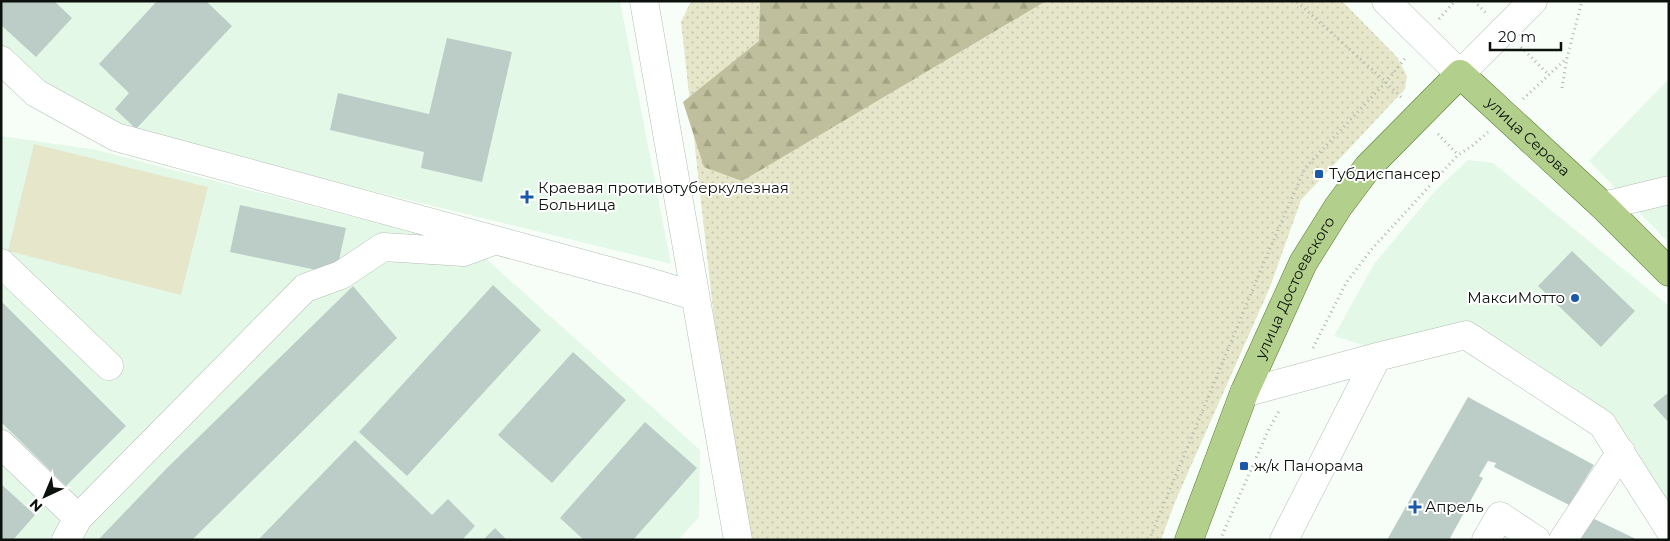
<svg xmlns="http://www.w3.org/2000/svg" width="1670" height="541" viewBox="0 0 1670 541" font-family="Montserrat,sans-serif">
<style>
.built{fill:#e4f8e8}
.grass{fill:url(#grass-dots)}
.forest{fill:url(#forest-firs)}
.pitch{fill:#e6e7ca}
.building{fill:#bccdc7}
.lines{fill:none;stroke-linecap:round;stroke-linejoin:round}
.minor-casing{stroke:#b2bfb4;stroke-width:29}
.major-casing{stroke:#57792d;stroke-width:29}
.path{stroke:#aeb5af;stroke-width:3;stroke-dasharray:1 4;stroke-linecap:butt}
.minor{stroke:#fff;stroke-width:28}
.major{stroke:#b2d08b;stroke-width:28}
.poi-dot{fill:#1a58a9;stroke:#fff;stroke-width:2}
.labels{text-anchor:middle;stroke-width:4;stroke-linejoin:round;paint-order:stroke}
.street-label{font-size:15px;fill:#0c110d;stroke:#fff}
.poi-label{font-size:15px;fill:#0c110d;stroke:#fff;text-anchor:start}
</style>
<defs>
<pattern id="grass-dots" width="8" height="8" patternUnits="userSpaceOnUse" patternTransform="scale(1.25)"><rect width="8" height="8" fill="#e6e7ca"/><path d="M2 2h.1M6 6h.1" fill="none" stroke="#c4c5ac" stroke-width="1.8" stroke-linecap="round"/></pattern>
<pattern id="forest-firs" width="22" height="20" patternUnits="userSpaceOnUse" patternTransform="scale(1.25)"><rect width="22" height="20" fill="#bfbf9d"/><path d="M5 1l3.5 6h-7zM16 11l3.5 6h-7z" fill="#a3a386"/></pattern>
</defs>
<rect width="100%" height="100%" fill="#f6fef7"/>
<path class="built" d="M1 1H620L671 264 122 130 43 83 1 47Z
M1669 79V243L1589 161Z
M1 136 97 150 475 249 700 450 699 517 678 540H1Z
M1468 160 1493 163 1669 306V508L1608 414 1467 324 1372 348 1334 336 1374 264 1435 191Z"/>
<path class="grass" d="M691 1H1342L1397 57 1407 76 1405 89 1301 200 1270 287 1175 502 1161 540H748L716 336 681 22Z"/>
<path class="forest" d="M760 1H1046L742 181 704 167 683 102 759 41Z"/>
<path class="pitch" d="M34 144 208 187 181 295 8 251Z"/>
<path class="building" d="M1 1H54L72 18 36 57 1 25Z
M157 1H206L232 26 136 129 115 109 129 93 99 64Z
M447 38 512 52 482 182 421 168 424 152 330 130 338 93 429 114Z
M240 205 346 228 336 274 230 252Z
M1572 251 1635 311 1601 347 1538 286Z
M493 285 541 330 407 476 359 432Z
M353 286 397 338 192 540H98L167 468Z
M1 301 126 426 66 486 1 422Z
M573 352 626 400 552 483 498 435Z
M1669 392V423L1653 405Z
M1468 397 1594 465 1569 505 1494 467 1496 463 1488 461 1479 476 1483 478 1449 540H1387Z
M645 422 697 468 633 540H584L560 518Z
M355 440 432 515 448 499 475 526 462 540H258Z
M1 484 35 515 13 540H1Z
M1586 515 1638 540H1578Z
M495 528 507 540H483Z"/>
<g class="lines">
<g class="minor-casing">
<path id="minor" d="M644 1 738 540
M1386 1 1460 74 1533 1
M1 60 36 93 116 137 642 280 695 296
M1603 206 1669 190
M1 263 109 366
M1244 393 1377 357 1466 335 1602 424 1669 529
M1 444 78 518 305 288 341 275 383 247 464 252 496 240
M66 540 78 518
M1284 540 1377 357
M1486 540 1500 516 1536 540
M1563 540 1621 452"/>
</g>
<g class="major-casing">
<g id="major">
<path id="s1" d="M1189 540 1244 393 1303 263 1338 207 1368 167 1460 74 1603 206 1669 272"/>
</g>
</g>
<path class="path" d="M1474 1 1486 13
M1439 19 1455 1
M1521 47 1549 75
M1562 88 1567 58 1582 1
M1401 97 1386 82 1407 56
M1523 99 1567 58
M1438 134 1458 155
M1313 348 1346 283 1371 250 1458 155 1472 146 1488 132
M1149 540 1265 260 1305 168 1386 82 1296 1
M1220 540 1268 431 1279 411"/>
<use href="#minor" class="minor"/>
<use href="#major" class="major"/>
</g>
<g class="poi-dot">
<rect x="1314" y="169" width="10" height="10" rx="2.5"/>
<path d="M524.5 189.5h5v5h5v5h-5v5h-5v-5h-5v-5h5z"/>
<circle cx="1575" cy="298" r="5"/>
<rect x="1239" y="461" width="10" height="10" rx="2.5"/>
<path d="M1412.5 499.5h5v5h5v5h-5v5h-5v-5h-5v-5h5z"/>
</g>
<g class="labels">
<g class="street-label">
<text dy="5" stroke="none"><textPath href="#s1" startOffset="639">улица Серова</textPath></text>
<text dy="5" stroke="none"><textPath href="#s1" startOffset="274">улица Достоевского</textPath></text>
</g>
<g class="poi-label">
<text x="1329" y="179">Тубдиспансер</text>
<text x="538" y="193">Краевая противотуберкулезная<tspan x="538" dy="17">Больница</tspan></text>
<text x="1565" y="303" text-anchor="end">МаксиМотто</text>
<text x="1254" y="471">ж/к Панорама</text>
<text x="1425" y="512">Апрель</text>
</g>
</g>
<rect width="1670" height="541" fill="none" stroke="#0c110d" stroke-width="5"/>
<g transform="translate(45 496) rotate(224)" stroke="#ffffff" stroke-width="4" paint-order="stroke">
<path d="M0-4L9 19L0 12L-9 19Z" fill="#0c110d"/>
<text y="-8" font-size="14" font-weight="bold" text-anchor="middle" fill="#0c110d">N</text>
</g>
<path d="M1490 42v8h71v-8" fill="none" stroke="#0c110d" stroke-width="2.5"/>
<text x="1498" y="42" font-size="15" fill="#0c110d" stroke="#ffffff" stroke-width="4" paint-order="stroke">20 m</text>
</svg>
